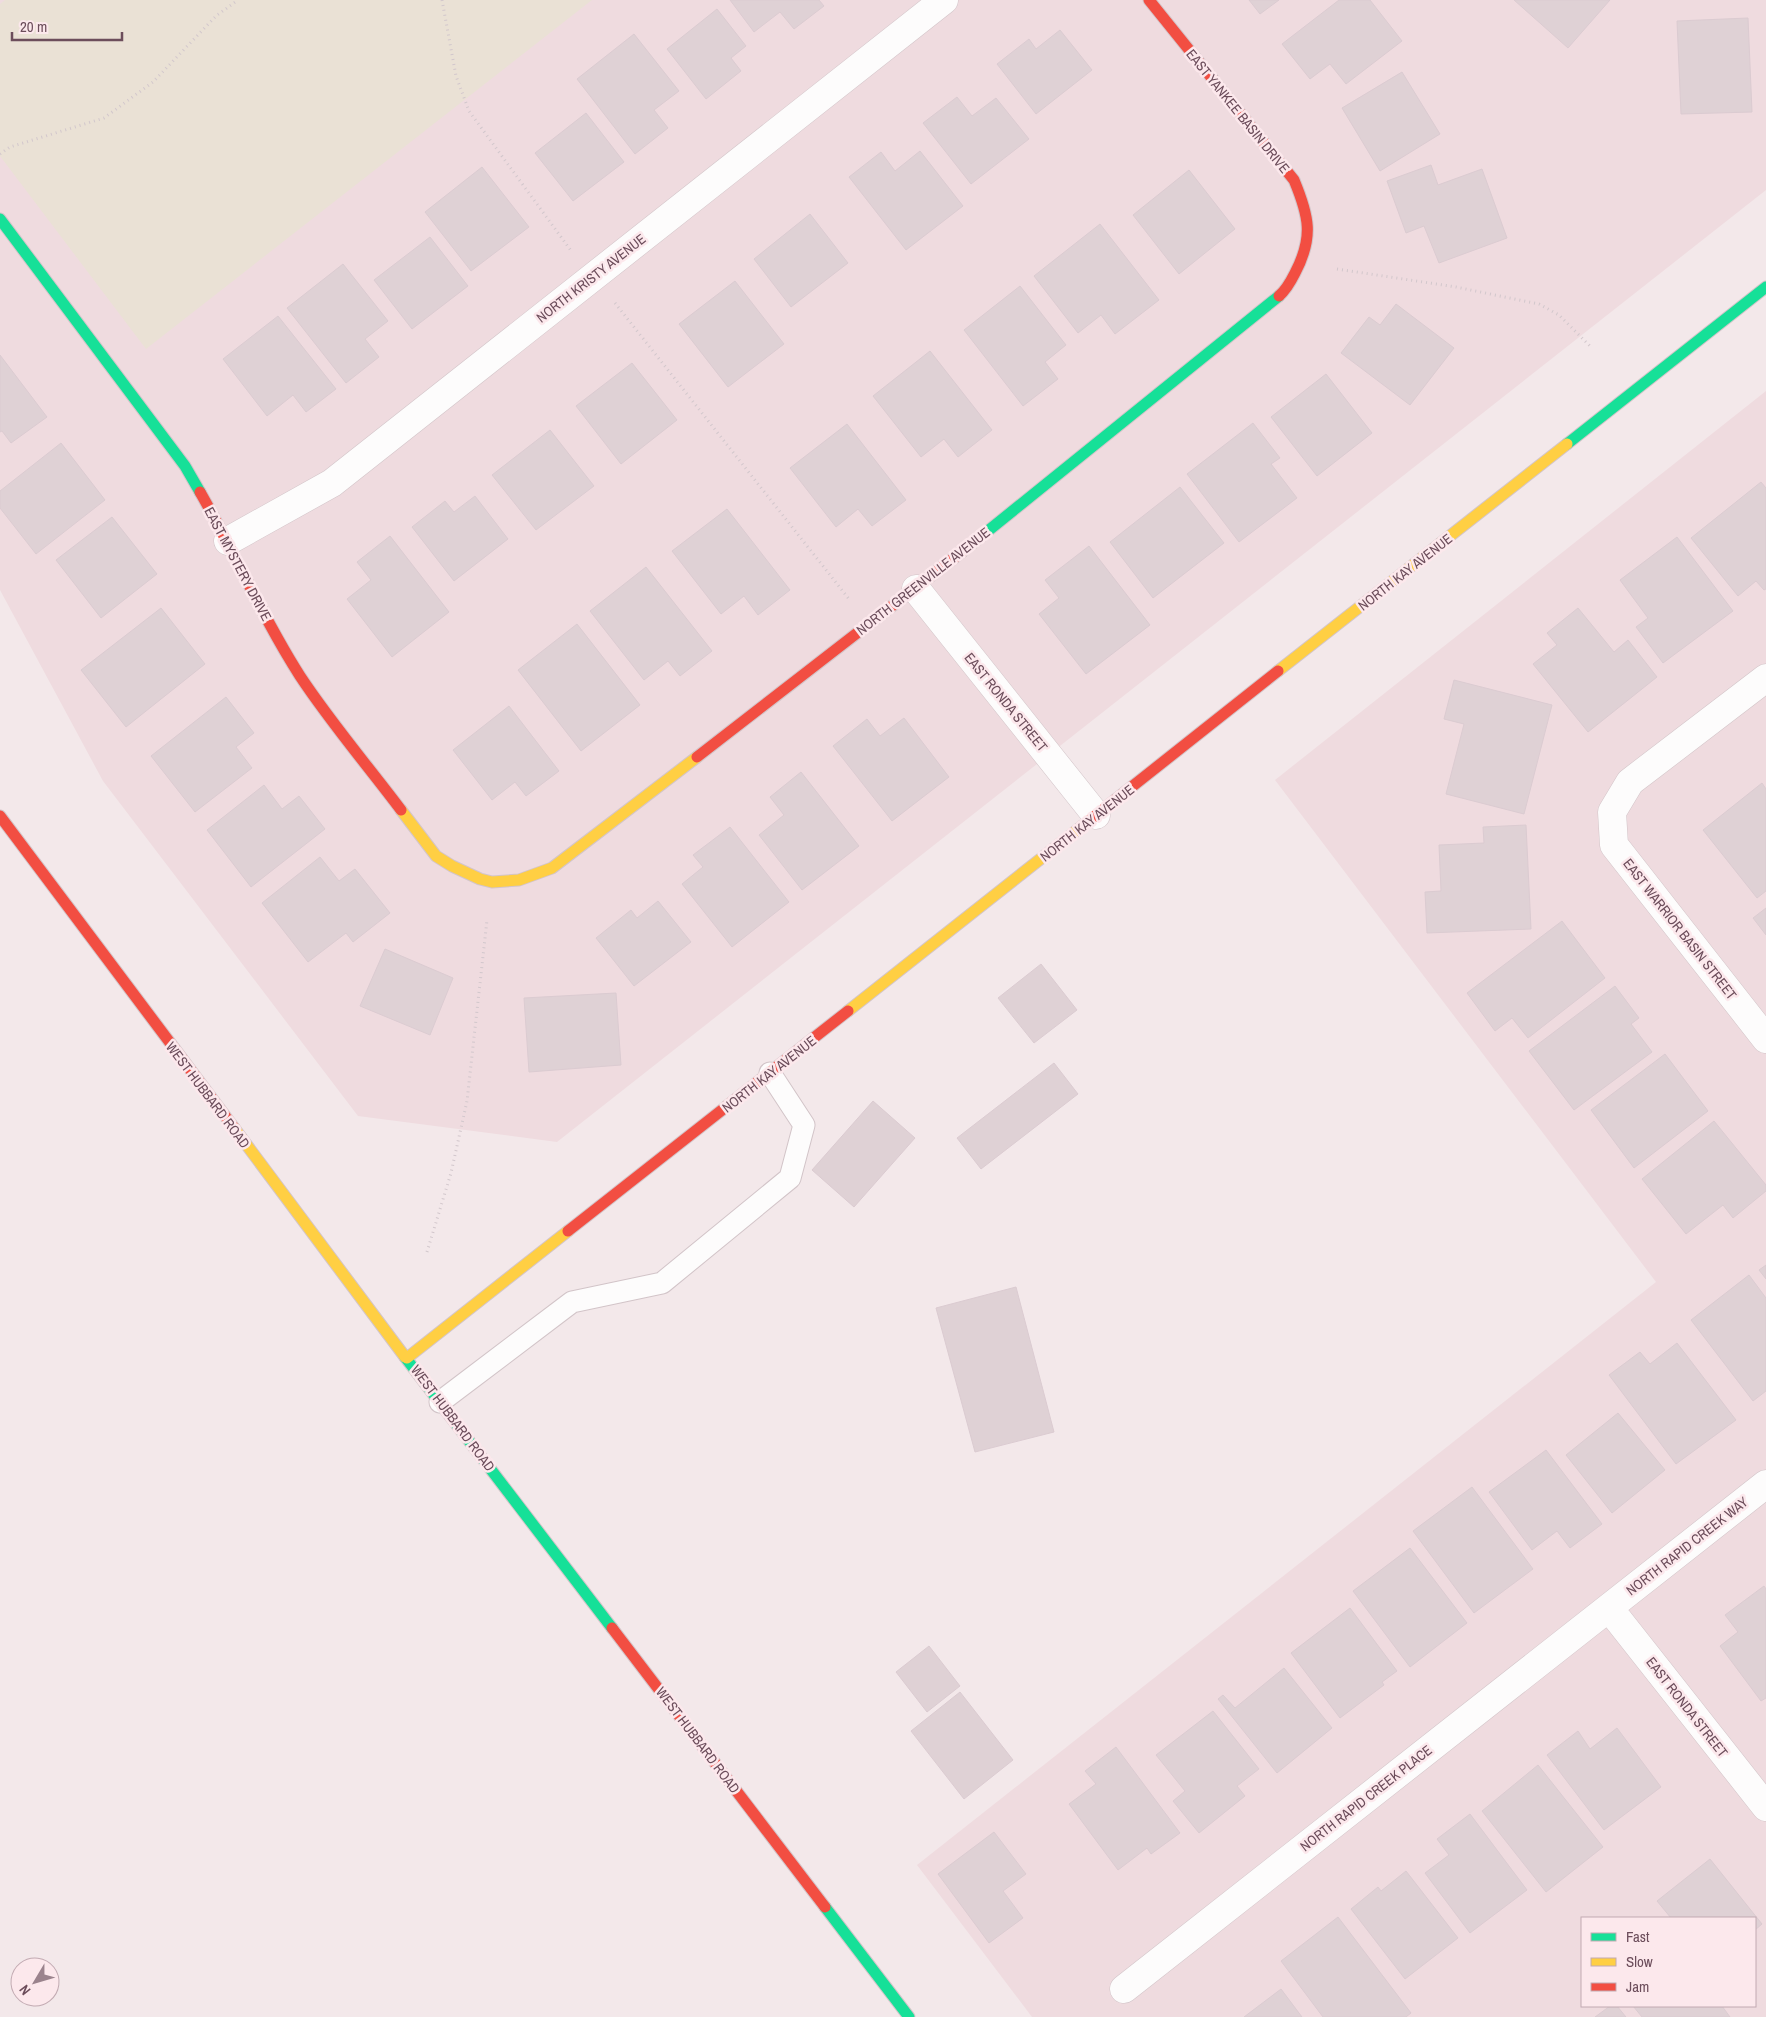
<svg xmlns="http://www.w3.org/2000/svg" width="1766" height="2017" viewBox="0 0 1766 2017" font-family="'Archivo Narrow',sans-serif">
<style>
.residential{fill:#efdbdf;fill-rule:evenodd}
.green{fill:#eae1d5}
.building{fill:#dfd1d5;stroke:#dbcbd1}
.lines{fill:none;stroke-linecap:round;stroke-linejoin:round}
.lane-casing{stroke:#d2c4c8;stroke-width:23}
.street-casing{stroke:#d2c4c8;stroke-width:29}
.fast-casing{stroke:#d3c5c9;stroke-width:13}
.slow-casing{stroke:#d3c5c9;stroke-width:13}
.jam-casing{stroke:#d3c5c9;stroke-width:13}
.path{stroke:#d2c7cc;stroke-width:3;stroke-dasharray:1 4;stroke-linecap:butt}
.lane{stroke:#fdfcfc;stroke-width:21}
.street{stroke:#fdfcfc;stroke-width:28}
.fast{stroke:#16e098;stroke-width:11}
.slow{stroke:#ffcf43;stroke-width:11}
.jam{stroke:#f24e42;stroke-width:11}
.labels{text-anchor:middle;stroke-width:5;stroke-linejoin:round;paint-order:stroke}
.street-label{font-size:14px;fill:#6c4d5b;stroke:#fce8ec}
</style>
<rect width="100%" height="100%" fill="#f3e8ea"/>
<path class="residential" d="M0 0H1766V190L557 1142 358 1116 103 781 0 590Z
M1766 391V2017H1032L917 1865 1656 1282 1275 780ZM1582 1918H1755V2006H1582Z"/>
<path class="green" d="M5 0H592L146 349 0 156V4Z"/>
<path class="building" d="M730 0H819L824 6 794 29 780 12 754 32Z
M1249 0H1279L1260 14Z
M1339 0H1370L1402 41 1346 84 1330 64 1310 79 1282 44Z
M1514 0H1610L1568 48Z
M717 9 746 46 731 58 741 71 706 99 667 49Z
M1748 18 1752 112 1681 114 1677 21Z
M1060 30 1092 70 1036 114 997 64 1029 39 1036 49Z
M634 34 679 91 654 110 668 128 635 154 577 79Z
M1402 72 1440 134 1380 171 1342 108Z
M957 97 972 116 996 98 1029 139 971 184 923 123Z
M586 113 624 162 573 201 535 153Z
M920 151 963 206 906 250 849 177 881 152 895 171Z
M1431 165 1438 185 1482 169 1507 238 1439 263 1424 226 1406 233 1387 181Z
M482 167 529 227 471 271 425 212Z
M1189 170 1235 229 1179 274 1133 215Z
M810 214 848 263 791 307 754 259Z
M1100 224 1159 300 1115 334 1101 315 1078 333 1034 276Z
M430 237 468 286 412 329 374 280Z
M343 264 388 321 365 339 379 357 346 383 287 308Z
M735 281 784 344 728 387 679 324Z
M1020 286 1066 345 1045 362 1058 379 1023 406 964 330Z
M1396 304 1454 348 1410 405 1341 353 1369 317 1380 325Z
M278 316 336 389 306 412 293 395 267 416 223 359Z
M930 351 992 430 958 457 944 439 921 457 873 396Z
M0 355 47 417 11 443 2 431 0 432Z
M632 363 677 420 621 464 576 406Z
M1326 374 1372 433 1317 476 1271 417Z
M1253 423 1280 458 1271 464 1297 498 1239 542 1187 474Z
M847 424 906 500 872 526 858 509 836 527 790 468Z
M550 430 594 486 536 530 492 475Z
M61 443 105 500 36 554 0 508V491Z
M1761 482 1766 488V589L1764 590 1756 581 1738 596 1691 538Z
M1180 487 1224 543 1153 598 1110 542Z
M475 496 508 539 454 581 412 527 445 501 454 512Z
M727 509 790 590 758 615 744 596 721 614 672 551Z
M112 517 157 574 101 618 56 560Z
M390 536 449 612 392 657 347 599 371 580 357 562Z
M1677 537 1733 611 1663 663 1636 627 1648 618 1620 580Z
M1089 546 1150 625 1086 674 1039 614 1059 598 1045 580Z
M646 567 712 651 680 676 668 661 644 680 590 611Z
M161 608 205 664 126 727 81 670Z
M1578 608 1614 652 1628 640 1657 677 1588 732 1533 664 1557 645 1547 633Z
M577 624 640 705 581 751 518 670Z
M1454 680 1552 705 1524 814 1446 794 1464 724 1444 719Z
M226 697 254 733 236 747 252 768 195 812 151 756Z
M509 706 559 771 526 796 515 782 492 800 453 750Z
M904 718 949 777 892 821 833 746 867 719 880 736Z
M801 772 859 846 802 890 759 835 784 815 770 797Z
M1762 783 1766 789V891L1757 898 1703 830Z
M264 785 282 809 299 796 325 829 251 887 207 830Z
M1526 825 1531 929 1427 933 1425 892 1441 891 1439 845 1484 843 1483 827Z
M730 827 789 902 732 947 682 884 703 867 693 855Z
M320 857 339 881 355 869 390 913 353 942 346 933 308 962 262 903Z
M658 901 691 942 634 986 596 938 631 910 637 918Z
M1766 908V935L1753 918Z
M1562 921 1605 978 1528 1038 1512 1018 1495 1031 1467 993Z
M385 949 453 978 430 1035 360 1006Z
M1041 964 1077 1010 1034 1043 998 998Z
M1615 986 1639 1018 1631 1024 1652 1052 1574 1110 1529 1051Z
M616 993 621 1065 529 1072 524 998Z
M1665 1054 1708 1111 1634 1168 1591 1110Z
M1054 1063 1078 1094 981 1169 957 1138Z
M873 1101 915 1138 854 1207 812 1170Z
M1714 1121 1766 1185V1191L1733 1218 1723 1205 1686 1234 1642 1179Z
M1766 1265V1279L1759 1270Z
M1749 1275 1766 1298V1391L1753 1401 1691 1320Z
M1016 1287 1054 1432 975 1452 936 1308Z
M1677 1343 1736 1420 1676 1464 1609 1375 1640 1352 1650 1364Z
M1618 1413 1665 1470 1612 1513 1566 1455Z
M1546 1450 1602 1524 1570 1548 1557 1531 1532 1550 1489 1492Z
M1472 1487 1533 1569 1474 1613 1413 1531Z
M1410 1548 1467 1623 1410 1667 1353 1591Z
M1764 1586 1766 1589V1698L1761 1701 1720 1646 1738 1632 1725 1615Z
M1350 1608 1397 1671 1382 1682 1384 1685 1340 1718 1291 1653Z
M929 1646 960 1686 927 1712 896 1672Z
M1284 1668 1332 1728 1277 1773 1218 1699 1223 1695 1235 1708Z
M960 1692 1013 1760 964 1799 911 1731Z
M1213 1711 1259 1769 1237 1786 1245 1796 1199 1833 1173 1801 1185 1791 1156 1755Z
M1617 1728 1661 1787 1604 1830 1547 1755 1578 1731 1590 1749Z
M1116 1747 1180 1833 1151 1854 1147 1848 1118 1870 1069 1804 1096 1784 1085 1771Z
M1538 1765 1603 1847 1546 1892 1482 1811Z
M1470 1814 1527 1890 1470 1933 1425 1873 1449 1855 1437 1839Z
M994 1832 1026 1874 1003 1891 1023 1918 989 1943 938 1874Z
M1710 1859 1762 1924 1755 1930V1918H1671L1657 1901Z
M1406 1871 1458 1938 1405 1979 1351 1909 1378 1887 1381 1891Z
M1338 1917 1411 2013 1406 2017H1323L1281 1961Z
M1281 1989 1302 2017H1244Z
M1610 2006H1617L1626 2017H1595Z
M1633 2006H1722L1730 2017H1642Z"/>
<g class="lines">
<g class="lane-casing">
<path id="lane" d="M440 1402 572 1302 662 1283 790 1178 804 1125 770 1073"/>
</g>
<g class="street-casing">
<path id="street" d="M228 541 332 483 944 0
M916 589 1096 815
M1766 678 1630 782 1612 812 1614 845 1766 1039
M1609 1608 1766 1807
M1124 1989 1766 1484"/>
</g>
<g class="fast-casing">
<path id="fast" d="M0 219 185 466 200 492
M1567 444 1766 287
M963 551 1279 296
M405 1357 612 1628
M825 1907 909 2017"/>
</g>
<g class="slow-casing">
<path id="slow" d="M1278 671 1567 444
M401 810 436 856 452 866 480 879 492 882 519 880 552 868 697 757
M848 1011 1081 827
M234 1128 405 1357
M407 1358 568 1231"/>
</g>
<g class="jam-casing">
<path id="jam" d="M1149 0 1294 180C1309 216 1314 237 1295 273 1291 281 1286 290 1279 296
M200 492C235 553 262 617 300 676 331 723 368 766 401 810
M697 757 963 551
M0 816 234 1128
M1081 827 1278 671
M568 1231 848 1011
M612 1628 825 1907"/>
</g>
<path class="path" d="M442 0 456 76 469 111 572 252
M0 154 10 147 104 118 153 82 216 16 238 0
M1337 269 1456 287 1539 304 1559 315 1591 347
M615 303 849 599
M427 1252 451 1173 467 1101 487 920"/>
<use href="#lane" class="lane"/>
<use href="#street" class="street"/>
<use href="#fast" class="fast"/>
<use href="#slow" class="slow"/>
<use href="#jam" class="jam"/>
</g>
<g class="labels">
<g class="street-label">
<text transform="translate(1238 111) rotate(51)" y="5">EAST YANKEE BASIN DRIVE</text>
<text transform="translate(591 278) rotate(-38)" y="5">NORTH KRISTY AVENUE</text>
<text transform="translate(238 564) rotate(62)" y="5">EAST MYSTERY DRIVE</text>
<text transform="translate(1405 572) rotate(-38)" y="5">NORTH KAY AVENUE</text>
<text transform="translate(923 581) rotate(-38)" y="5">NORTH GREENVILLE AVENUE</text>
<text transform="translate(1006 702) rotate(51)" y="5">EAST RONDA STREET</text>
<text transform="translate(1087 823) rotate(-38)" y="5">NORTH KAY AVENUE</text>
<text transform="translate(1680 929) rotate(52)" y="5">EAST WARRIOR BASIN STREET</text>
<text transform="translate(769 1074) rotate(-38)" y="5">NORTH KAY AVENUE</text>
<text transform="translate(208 1095) rotate(53)" y="5">WEST HUBBARD ROAD</text>
<text transform="translate(453 1418) rotate(53)" y="5">WEST HUBBARD ROAD</text>
<text transform="translate(1687 1546) rotate(-38)" y="5">NORTH RAPID CREEK WAY</text>
<text transform="translate(1687 1707) rotate(52)" y="5">EAST RONDA STREET</text>
<text transform="translate(698 1740) rotate(53)" y="5">WEST HUBBARD ROAD</text>
<text transform="translate(1366 1798) rotate(-38)" y="5">NORTH RAPID CREEK PLACE</text>
</g>
</g>
<rect x="1581" y="1917" width="175" height="90" fill="#fce8ec" stroke="#c2aab2"/>
<rect x="1591" y="1933" width="25" height="8" fill="#16e098" stroke="#c2aab2"/>
<text x="1626" y="1942" font-size="15" fill="#6c4d5b">Fast</text>
<rect x="1591" y="1958" width="25" height="8" fill="#ffcf43" stroke="#c2aab2"/>
<text x="1626" y="1967" font-size="15" fill="#6c4d5b">Slow</text>
<rect x="1591" y="1983" width="25" height="8" fill="#f24e42" stroke="#c2aab2"/>
<text x="1626" y="1992" font-size="15" fill="#6c4d5b">Jam</text>
<g transform="translate(35 1982) rotate(232)"><circle r="24" fill="#fce8ec" stroke="#c2aab2"/>
<path d="M0-4L9 19L0 12L-9 19Z" fill="#9b838d"/>
<text y="-8" font-size="14" font-weight="bold" text-anchor="middle" fill="#6c4d5b">N</text>
</g>
<path d="M12 32v8h110v-8" fill="none" stroke="#6c4d5b" stroke-width="2.5"/>
<text x="20" y="32" font-size="15" fill="#6c4d5b" stroke="#fce8ec" stroke-width="4" paint-order="stroke">20 m</text>
</svg>
